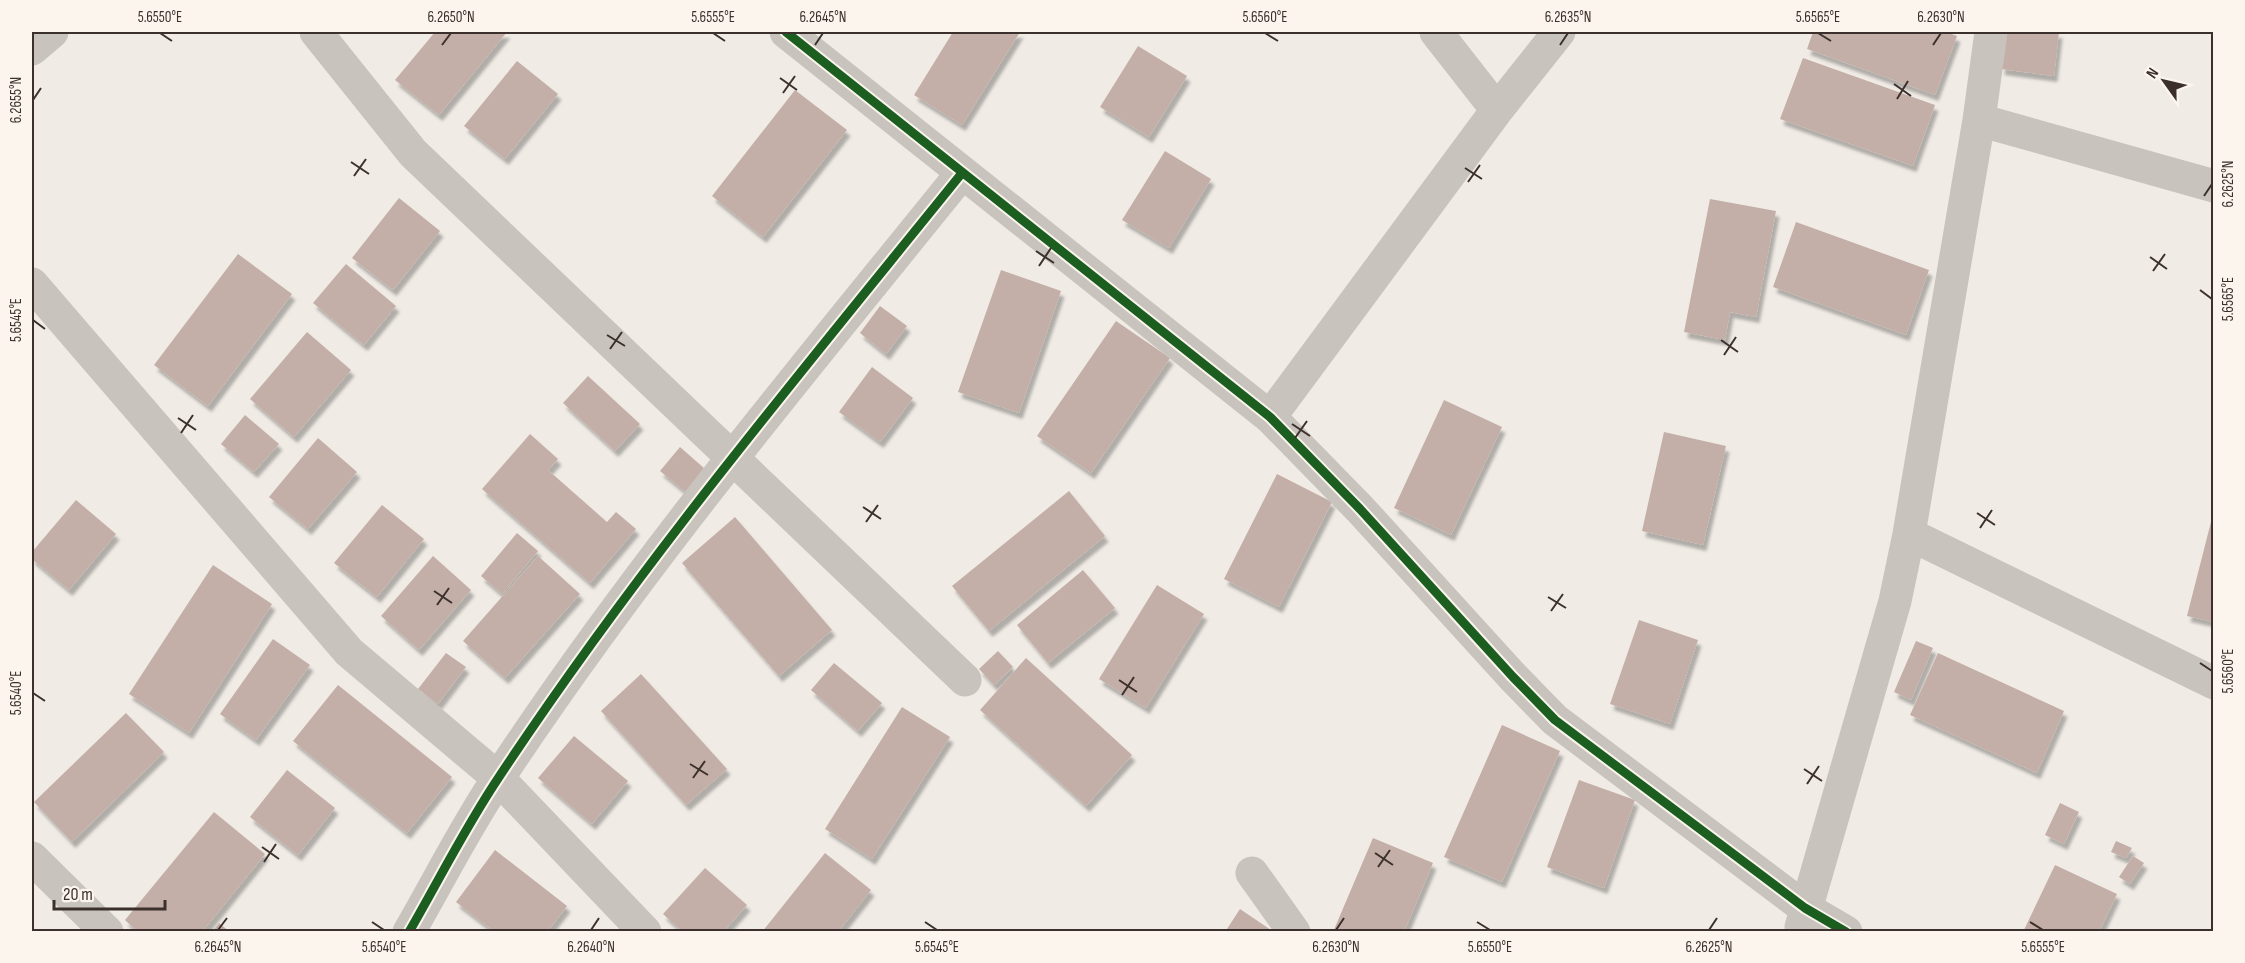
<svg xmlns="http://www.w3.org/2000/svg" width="2245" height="963" viewBox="0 0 2245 963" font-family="'Sofia Sans Condensed',sans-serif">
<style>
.building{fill:#c3afa7;filter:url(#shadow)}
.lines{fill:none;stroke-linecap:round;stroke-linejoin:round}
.minor{stroke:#c9c3be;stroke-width:33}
.cycleway-casing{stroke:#fbf5ee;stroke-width:13}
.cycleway{stroke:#1b5e20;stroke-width:9}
.ticks{fill:none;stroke:#3b302b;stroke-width:2}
.neatline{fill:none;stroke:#3b302b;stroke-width:2}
.ticks-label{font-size:15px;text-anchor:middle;fill:#3b302b}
</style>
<defs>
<filter id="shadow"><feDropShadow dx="3.5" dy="6" stdDeviation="1.5" flood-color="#0004"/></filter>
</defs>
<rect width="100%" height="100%" fill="#f0ebe5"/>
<path class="building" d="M435 32H507L439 115 395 80Z
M953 32H1020L962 125 914 95Z
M1813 32H1946L1957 36 1935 95 1807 49Z
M2006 32H2059L2054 76 2001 69Z
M1138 46 1187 76 1149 137 1100 107Z
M1803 58 1935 105 1913 166 1780 119Z
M517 61 558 94 505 159 464 126Z
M795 90 847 130 763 237 712 196Z
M1165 151 1211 179 1169 248 1122 220Z
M399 198 440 231 393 290 352 258Z
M1710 199 1776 211 1756 317 1730 312 1725 340 1684 332Z
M1796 222 1929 270 1906 335 1773 287Z
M238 254 292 294 208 406 154 365Z
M346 264 396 306 364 345 313 303Z
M1001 270 1061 291 1019 413 958 392Z
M880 306 907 326 886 354 860 333Z
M1116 321 1170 358 1091 473 1037 436Z
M307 332 351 370 294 437 250 399Z
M872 367 913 398 880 442 839 412Z
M588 376 640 424 615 451 563 403Z
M1444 400 1502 427 1451 535 1394 508Z
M245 415 279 444 254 472 221 444Z
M1664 432 1726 446 1703 545 1642 531Z
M530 434 558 459 548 470 607 522 616 512 636 529 590 583 482 489Z
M318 438 357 472 308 529 269 497Z
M680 447 705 469 686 492 660 471Z
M1277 474 1332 502 1279 607 1224 579Z
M1069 491 1105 536 989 631 952 586Z
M76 500 116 534 69 590 32 559V552Z
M382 505 424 539 377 597 334 563Z
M2213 514H2214V622L2187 616Z
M735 517 832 630 779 676 682 563Z
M517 533 538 551 502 594 481 576Z
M433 556 471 590 419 650 381 616Z
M538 556 580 594 505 678 463 641Z
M213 565 272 604 189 733 129 694Z
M1083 570 1115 608 1048 663 1017 625Z
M1157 585 1204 614 1146 708 1099 679Z
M1639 620 1698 640 1670 724 1610 704Z
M273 639 310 665 256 740 220 714Z
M1916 641 1933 648 1911 700 1894 692Z
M998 651 1013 667 994 685 979 669Z
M446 653 466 667 438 704 418 689Z
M1938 653 2064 711 2037 773 1910 715Z
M1026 658 1132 755 1086 806 980 710Z
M834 663 882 703 858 731 811 690Z
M641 674 727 769 686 805 601 711Z
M338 685 452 777 407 833 293 741Z
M902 707 950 737 872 859 825 829Z
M126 713 164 752 72 842 34 802Z
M1502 725 1560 751 1502 882 1444 857Z
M574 736 628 781 592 824 538 778Z
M287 770 335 808 298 855 250 817Z
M1579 780 1635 800 1604 888 1547 867Z
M2060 803 2079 812 2064 844 2045 835Z
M214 812 265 854 202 932H138L125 920Z
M1373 838 1433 863 1404 932H1333Z
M2116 841 2132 848 2126 858 2111 852Z
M495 850 567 906 547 932H495L456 902Z
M825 853 871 890 838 932H762Z
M2133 856 2144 863 2130 884 2119 877Z
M2055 865 2117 894 2099 932H2023Z
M705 868 747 905 723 932H683L663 914Z
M1240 909 1271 930 1269 932H1225Z
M219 923 230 932H212Z"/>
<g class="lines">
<path class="minor" d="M316 32 413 153 965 680
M786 32 1270 417 1360 509 1513 677 1555 720 1805 908 1846 932
M1436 32 1497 110
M32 49 52 32
M1979 120 2214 186
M32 284 349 652 498 778 645 932
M1270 417 1497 110 1559 32
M1909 534 2214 683
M32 858 107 932
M1252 873 1294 932
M1801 927 1895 601 1909 534 1979 120 1991 32
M409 932C439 880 466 826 499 777 639 565 803 370 962 173"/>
<g class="cycleway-casing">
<path id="cycleway" d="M786 32 1270 417 1360 509 1513 677 1555 720 1805 908 1846 932
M409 932C439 880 466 826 499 777 639 565 803 370 962 173"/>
</g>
<use href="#cycleway" class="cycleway"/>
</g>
<path class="ticks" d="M160 33 172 41M713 33 725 41M1265 33 1278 41M1818 33 1831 41M442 45 451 33M815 45 823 33M1560 45 1568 33M1933 45 1941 33M780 78 797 90M1894 84 1911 96M783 93 795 76M1897 99 1908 81M33 100 41 88M351 162 369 174M1465 168 1482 179M354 176 366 159M1468 182 1480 165M2204 196 2212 184M1036 251 1054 263M2150 257 2167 269M1039 266 1051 248M2153 271 2165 254M2200 290 2212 299M33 320 45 329M607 335 625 346M1721 340 1738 352M610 349 622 332M1724 355 1736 337M178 418 196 430M1292 424 1310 436M181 433 193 415M1295 438 1307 421M863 507 881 519M1977 513 1995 525M866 522 878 505M1980 528 1992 510M434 591 452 603M1548 597 1566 608M437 605 449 588M1551 611 1563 594M2200 663 2212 671M1119 680 1137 692M33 693 45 701M1122 695 1134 677M690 764 708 775M1804 769 1822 781M693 778 705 761M1807 784 1819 766M262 847 279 859M1375 853 1393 865M264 862 276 844M1378 867 1390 850M372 922 384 930M925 922 937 930M1477 922 1490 930M2030 922 2043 930M218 930 227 918M591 930 599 918M1336 930 1344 918M1709 930 1717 918"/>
<rect width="2245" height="963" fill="none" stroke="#fbf5ee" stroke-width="66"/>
<g transform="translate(2164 81) rotate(304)" stroke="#fbf5ee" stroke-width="4.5" paint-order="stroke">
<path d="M0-4.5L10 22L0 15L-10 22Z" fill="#3b302b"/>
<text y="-9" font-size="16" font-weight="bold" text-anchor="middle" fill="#3b302b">N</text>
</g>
<path d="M54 900v9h111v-9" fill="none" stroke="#3b302b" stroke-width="3"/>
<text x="63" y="900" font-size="18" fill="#3b302b" stroke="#fbf5ee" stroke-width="4.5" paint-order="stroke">20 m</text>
<rect x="33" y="33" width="2179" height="897" class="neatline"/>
<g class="ticks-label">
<text x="160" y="22">5.6550°E</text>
<text x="451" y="22">6.2650°N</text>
<text x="713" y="22">5.6555°E</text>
<text x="823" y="22">6.2645°N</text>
<text x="1265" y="22">5.6560°E</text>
<text x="1568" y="22">6.2635°N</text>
<text x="1818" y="22">5.6565°E</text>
<text x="1941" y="22">6.2630°N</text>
<text transform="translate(16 100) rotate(-90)" y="5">6.2655°N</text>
<text transform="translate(2228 184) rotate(-90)" y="5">6.2625°N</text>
<text transform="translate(2228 299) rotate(-90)" y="5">5.6565°E</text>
<text transform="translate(16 320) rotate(-90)" y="5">5.6545°E</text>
<text transform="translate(2228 671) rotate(-90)" y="5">5.6560°E</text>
<text transform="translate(16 693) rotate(-90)" y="5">5.6540°E</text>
<text x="218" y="952">6.2645°N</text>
<text x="384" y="952">5.6540°E</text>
<text x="591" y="952">6.2640°N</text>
<text x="937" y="952">5.6545°E</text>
<text x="1336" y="952">6.2630°N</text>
<text x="1490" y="952">5.6550°E</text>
<text x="1709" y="952">6.2625°N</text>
<text x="2043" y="952">5.6555°E</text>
</g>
</svg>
